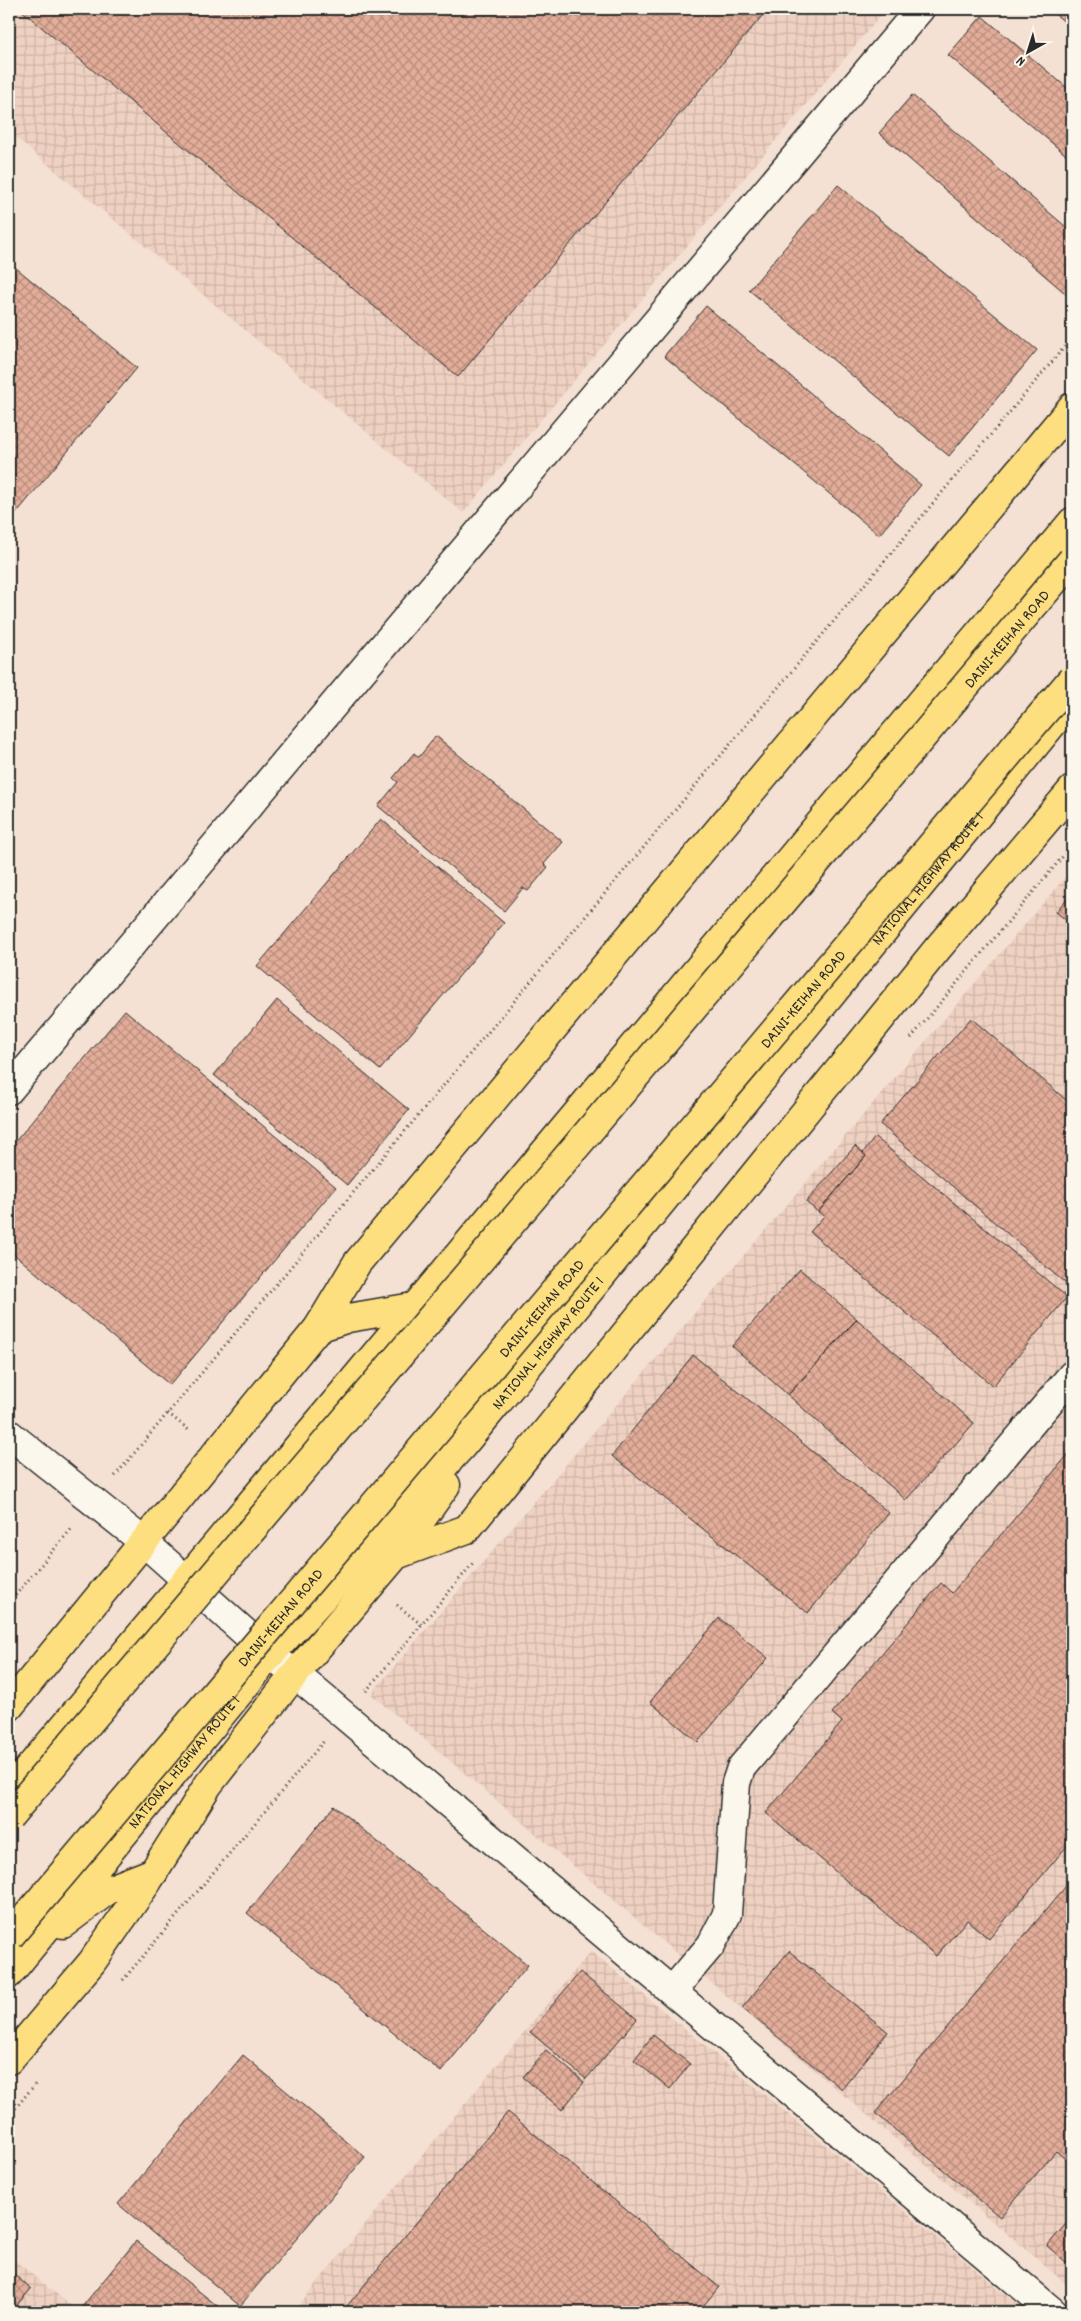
<svg xmlns="http://www.w3.org/2000/svg" width="1081" height="2321" viewBox="0 0 1081 2321" font-family="Dekko,sans-serif">
<style>
.industrial{fill:url(#industrial-grid)}
.building{fill:url(#building-cross-hatch);stroke:#2b2b2b}
.lines{fill:none;stroke-linecap:round;stroke-linejoin:round}
.minor-casing{stroke:#2b2b2b;stroke-width:31}
.highway-casing{stroke:#2b2b2b;stroke-width:31}
.path{stroke:#2b2b2b;stroke-width:3;stroke-dasharray:1 4;stroke-linecap:butt}
.minor{stroke:#fbf7ec;stroke-width:28}
.highway{stroke:#fedf80;stroke-width:28}
.highway-bridge-casing{stroke:#2b2b2b;stroke-width:31;stroke-linecap:butt}
.highway-bridge{stroke:#fedf80;stroke-width:28}
.labels{text-anchor:middle;stroke-width:4;stroke-linejoin:round;paint-order:stroke}
.street-label{font-size:16px;fill:#2b2b2b;stroke:#fbf7ec}
</style>
<defs>
<pattern id="industrial-grid" width="8" height="8" patternUnits="userSpaceOnUse" patternTransform="scale(1.25)"><rect width="8" height="8" fill="#efd1c2"/><path d="M0 4h8M4 0v8" fill="none" stroke="#cdb4a7"/></pattern>
<pattern id="building-cross-hatch" width="8" height="8" patternUnits="userSpaceOnUse" patternTransform="scale(1.25)"><rect width="8" height="8" fill="#e3ad99"/><path d="M0 0l8 8M0 8l8-8" fill="none" stroke="#b88d7d"/></pattern>
</defs>
<rect width="100%" height="100%" fill="#f4e1d3"/>
<filter id="ink" filterUnits="userSpaceOnUse"><feTurbulence type="fractalNoise" baseFrequency=".02" numOctaves="2"/><feDisplacementMap in="SourceGraphic" scale="10" xChannelSelector="R" yChannelSelector="G"/><feConvolveMatrix kernelMatrix="1 2 1 2 8 2 1 2 1" color-interpolation-filters="sRGB"/></filter>
<g filter="url(#ink)">
<path class="industrial" d="M9 9H886L463 513 9 132Z
M1072 869V2289L371 1694Z
M591 1951 1027 2312H293Z
M9 2256 79 2312H9Z"/>
<path class="building" d="M20 9H768L458 377Z
M1049 9H1072V28Z
M982 16 1072 92V160L948 55Z
M912 95 1072 232V299L879 133Z
M838 185 1037 350 949 456 749 290Z
M9 262 137 368 9 522Z
M706 306 921 485 879 535 664 356Z
M436 736 563 842 544 864 548 867 528 891 523 888 504 911 378 806 398 782 393 778 414 753 419 757Z
M381 819 504 923 380 1070 257 966Z
M1072 892V925L1056 912Z
M277 1000 409 1110 347 1185 214 1075Z
M125 1010 336 1187 170 1385 9 1250V1149Z
M971 1018 1072 1105V1289L880 1124Z
M875 1137 1067 1297 993 1386 810 1232 824 1216 818 1212 866 1156 863 1153Z
M855 1146 866 1156 818 1212 806 1202Z
M800 1269 857 1319 788 1395 732 1346Z
M857 1319 974 1423 906 1500 788 1395Z
M693 1355 889 1513 808 1613 612 1456Z
M1072 1450V1840L989 1939 967 1920 936 1956 766 1813 842 1722 832 1713 941 1583 952 1593Z
M719 1618 768 1658 698 1742 650 1702Z
M334 1806 528 1965 441 2072 247 1913Z
M1072 1879V2165L1056 2151 1000 2217 875 2113Z
M789 1951 888 2032 842 2089 742 2008Z
M580 1972 637 2019 586 2079 530 2032Z
M653 2035 690 2064 670 2089 634 2060Z
M546 2050 584 2082 562 2110 523 2077Z
M243 2055 365 2157 240 2306 118 2204Z
M508 2112 719 2287 698 2312H342Z
M1072 2217V2267L1047 2246Z
M136 2241 225 2312H87L81 2308Z
M9 2270 31 2289 11 2312H9Z"/>
<g class="lines">
<g class="minor-casing">
<path id="minor" d="M9 1090 920 9
M9 1434 144 1542 270 1655 295 1674 1053 2312
M672 1991 711 1945 727 1914 736 1783 741 1768 1072 1375"/>
</g>
<g class="highway-casing">
<g id="highway">
<path d="M318 1328 348 1318 413 1307"/>
<path d="M396 1555 446 1485"/>
<path d="M9 1707 318 1328 357 1263 1072 407"/>
<path d="M9 1792 1072 522"/>
<path d="M63 1924 108 1890 154 1872"/>
<path id="s1" d="M9 1974 270 1655 463 1445 1072 700"/>
<path d="M9 2060 92 1962 146 1884 208 1785 295 1674 396 1555 467 1529 938 948 1072 790"/>
</g>
</g>
<path class="path" d="M911 1038 1069 849
M168 1413 191 1432
M115 1476 1072 338
M9 1603 73 1527
M397 1605 422 1625
M366 1691 473 1563
M123 1980 324 1741
M9 2116 37 2082"/>
<use href="#minor" class="minor"/>
<use href="#highway" class="highway"/>
<g class="highway-bridge-casing">
<g id="highway-bridge">
<path id="s2" d="M9 1817 1072 560"/>
<path id="s3" d="M9 1937 1072 679"/>
</g>
</g>
<use href="#highway-bridge" class="highway-bridge"/>
</g>
</g>
<g class="labels">
<g class="street-label">
<text dy="6" stroke="none"><textPath href="#s2" startOffset="1544">DAINI-KEIHAN ROAD</textPath></text>
<text dy="6" stroke="none"><textPath href="#s1" startOffset="1430">NATIONAL HIGHWAY ROUTE 1</textPath></text>
<text dy="6" stroke="none"><textPath href="#s3" startOffset="1229">DAINI-KEIHAN ROAD</textPath></text>
<text dy="6" stroke="none"><textPath href="#s3" startOffset="824">DAINI-KEIHAN ROAD</textPath></text>
<text dy="6" stroke="none"><textPath href="#s1" startOffset="830">NATIONAL HIGHWAY ROUTE 1</textPath></text>
<text dy="6" stroke="none"><textPath href="#s3" startOffset="419">DAINI-KEIHAN ROAD</textPath></text>
<text dy="6" stroke="none"><textPath href="#s1" startOffset="275">NATIONAL HIGHWAY ROUTE 1</textPath></text>
</g>
</g>
<rect width="1081" height="2321" fill="none" stroke="#fbf7ec" stroke-width="30"/>
<rect x="15" y="15" width="1051" height="2291" fill="none" stroke="#2b2b2b" stroke-width="2" filter="url(#ink)"/>
<g transform="translate(1028 52) rotate(219)" stroke="#fbf7ec" stroke-width="4" paint-order="stroke">
<path d="M0-4L9 19L0 12L-9 19Z" fill="#2b2b2b"/>
<text y="-8" font-size="14" font-weight="bold" text-anchor="middle" fill="#2b2b2b">N</text>
</g>
</svg>
